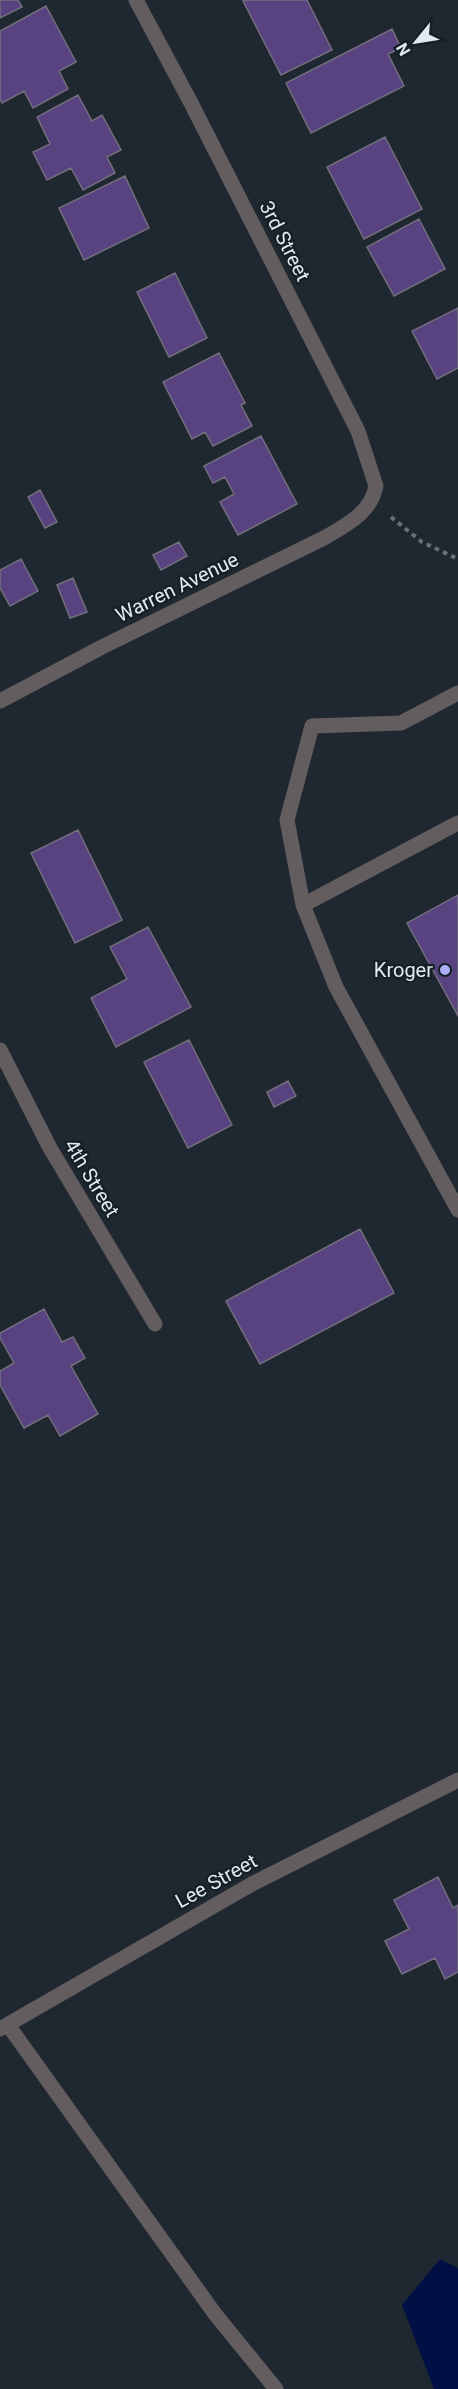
<svg xmlns="http://www.w3.org/2000/svg" width="458" height="2389" viewBox="0 0 458 2389" font-family="Roboto,sans-serif">
<style>
.water{fill:#001044}
.building{fill:#584280;stroke:#736f7c;stroke-width:1.5}
.lines{fill:none;stroke-linecap:round;stroke-linejoin:round}
.path{stroke:#687078;stroke-width:4;stroke-dasharray:4.5 4.5;stroke-linecap:butt}
.minor{stroke:#645d5f;stroke-width:15}
.poi-dot{fill:#aab0fb;stroke:#151f27;stroke-width:2}
.labels{text-anchor:middle;stroke-width:4.5;stroke-linejoin:round;paint-order:stroke}
.street-label{font-size:20px;fill:#e3eaef;stroke:#151f27}
.poi-label{font-size:20px;fill:#e3eaef;stroke:#151f27;text-anchor:end}
</style>
<rect width="100%" height="100%" fill="#1f2831"/>
<path class="water" d="M440 2259 458 2268V2389H434L402 2305Z"/>
<path class="building" d="M0 0H18L22 7 0 18Z
M246 0H307L332 50 281 75 243 1Z
M46 6 76 62 59 71 68 89 33 108 24 91 2 103 0 99V31Z
M392 29 401 48 388 54 404 86 311 133 286 83Z
M78 95 92 121 102 115 121 150 107 157 115 173 83 190 71 168 47 180 33 152 50 144 37 117Z
M385 137 422 209 364 239 327 167Z
M125 176 149 228 84 260 59 208Z
M419 219 445 269 394 296 367 247Z
M175 273 207 338 169 357 137 292Z
M458 308V368L437 379 412 331Z
M219 353 245 403 241 405 252 426 213 446 205 432 192 439 163 382Z
M261 436 297 504 238 535 220 502 234 494 225 477 213 483 204 466Z
M40 490 57 522 45 528 28 497Z
M179 542 187 556 161 570 153 555Z
M21 559 38 591 10 606 0 588V570Z
M73 578 87 612 70 618 57 585Z
M78 830 122 920 75 943 31 853Z
M458 895V1016L407 923Z
M148 927 191 1007 116 1047 91 998 127 979 110 947Z
M189 1040 232 1125 188 1148 144 1062Z
M288 1081 296 1096 274 1107 267 1092Z
M360 1229 394 1293 260 1364 226 1301Z
M44 1309 62 1342 73 1337 85 1358 71 1366 98 1414 60 1436 48 1415 24 1428 0 1385V1371L14 1363 0 1338V1333Z
M438 1877 453 1908 458 1905V1972L445 1979 435 1958 402 1974 385 1941 409 1929 394 1900Z"/>
<g class="lines">
<path class="path" d="M391 517 422 542 458 559"/>
<path class="minor" d="M458 693 401 723 312 726 287 820 303 905 336 987 458 1210
M0 701 102 647 324 538C346 525 371 513 376 486L358 431 191 103 136 0
M303 905 458 823
M0 1050 50 1148 155 1324
M8 2025 215 2314 276 2389
M0 2029 252 1884 458 1780"/>
</g>
<circle class="poi-dot" cx="445" cy="970" r="6"/>
<g class="labels">
<g class="street-label">
<text transform="translate(285 241) rotate(63)" y="7">3rd Street</text>
<text transform="translate(177 587) rotate(-26)" y="7">Warren Avenue</text>
<text transform="translate(92 1178) rotate(59)" y="7">4th Street</text>
<text transform="translate(216 1881) rotate(-29)" y="7">Lee Street</text>
</g>
<g class="poi-label">
<text x="433" y="977">Kroger</text>
</g>
</g>
<g transform="translate(416 42) rotate(240)" stroke="#151f27" stroke-width="4.5" paint-order="stroke">
<path d="M0-4.5L10 22L0 15L-10 22Z" fill="#e3eaef"/>
<text y="-9" font-size="16" font-weight="bold" text-anchor="middle" fill="#e3eaef">N</text>
</g>
</svg>
